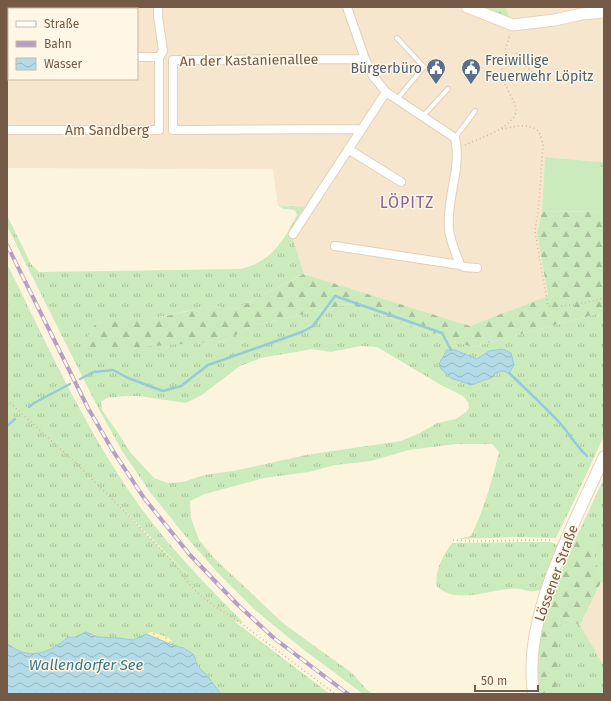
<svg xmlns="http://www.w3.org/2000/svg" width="611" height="701" viewBox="0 0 611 701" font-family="'Fira Sans',sans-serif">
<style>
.residential{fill:#f5e6cd}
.grass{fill:url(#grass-tufts);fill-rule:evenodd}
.forest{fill:url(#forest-firs)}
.sand{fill:url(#sand-dots)}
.garden{fill:#cbebbd}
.water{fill:url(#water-waves);stroke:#98c9d9}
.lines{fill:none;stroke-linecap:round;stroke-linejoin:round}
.stream{stroke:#98c9d9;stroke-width:2.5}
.lane-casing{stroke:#e1d0ba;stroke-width:6}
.street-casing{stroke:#e1d0ba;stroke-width:10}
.secondary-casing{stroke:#e7d2b8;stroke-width:13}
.path{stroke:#d8b799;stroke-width:1.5;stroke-dasharray:1 3;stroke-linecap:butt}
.lane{stroke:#fff;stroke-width:4}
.street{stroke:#fff;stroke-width:8}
.secondary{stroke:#fff;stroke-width:11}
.rail-casing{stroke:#b79ec6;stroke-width:4}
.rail{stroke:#fff7e6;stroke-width:2.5;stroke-dasharray:8;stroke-linecap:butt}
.labels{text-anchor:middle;stroke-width:3;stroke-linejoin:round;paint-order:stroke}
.street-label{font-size:14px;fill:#745a46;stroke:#fff7e6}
.service-label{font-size:14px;fill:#4e5e75;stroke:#fff7e6;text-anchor:start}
.water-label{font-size:15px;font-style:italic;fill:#3e7689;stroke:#fff7e6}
.quarter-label{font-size:16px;letter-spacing:1px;fill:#8a6198;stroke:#fff7e6}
</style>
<defs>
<pattern id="grass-tufts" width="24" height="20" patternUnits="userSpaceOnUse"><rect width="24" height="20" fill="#cbebbd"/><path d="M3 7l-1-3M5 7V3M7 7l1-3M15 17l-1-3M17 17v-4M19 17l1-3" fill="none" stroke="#a9c19b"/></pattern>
<pattern id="forest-firs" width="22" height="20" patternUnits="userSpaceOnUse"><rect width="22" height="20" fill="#cbebbd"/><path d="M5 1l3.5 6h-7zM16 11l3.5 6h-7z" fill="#a9c19b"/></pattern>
<pattern id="sand-dots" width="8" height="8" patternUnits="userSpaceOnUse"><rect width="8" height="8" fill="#fff5b7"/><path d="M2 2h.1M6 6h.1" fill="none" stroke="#ded49f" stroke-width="1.8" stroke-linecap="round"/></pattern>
<pattern id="water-waves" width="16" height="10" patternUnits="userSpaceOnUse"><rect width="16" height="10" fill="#b3dbe7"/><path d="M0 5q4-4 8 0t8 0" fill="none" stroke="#96b5bd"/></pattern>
</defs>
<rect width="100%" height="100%" fill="#fdf4de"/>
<path class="residential" d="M134 7H467L511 24 506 7H604V161L600 162 545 157 542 212 537 233 548 296 470 326 304 274 291 233 307 208 278 206 273 169 7 168V11H9V79H137V9H65Z
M601 582 604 584V666L580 625Z"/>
<path class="grass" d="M278 206 307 207 291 233 304 274 236 309C213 302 182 313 158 317 137 319 117 321 96 323L81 348 224 341 255 325 349 304 472 347 604 312V436L572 505 556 538 517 537 458 539 471 536C484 509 492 481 499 452L492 444H456L409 450 371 461 335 465 309 472 264 478 205 494 190 501 191 518 199 540 215 559 284 624 352 673 367 690 373 694H363L304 650 255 610 217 572 182 532 150 492 122 451 96 404 7 226V215L31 264 39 272 240 269C272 262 282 242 297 215L295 210 284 209ZM360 346 377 347 441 385 463 396 468 402 469 408 466 412 456 419 437 423 420 433 401 441 306 455 233 471 204 475 183 482 168 483 154 478 130 452 118 433 102 410 101 402 107 398 125 396H139L186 403 202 395 240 366 261 358 312 349 331 352Z
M7 264C47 344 84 427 136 501 167 545 206 585 244 623L234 621 330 694H221L206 674 202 672 197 665 194 655 184 648 175 646 161 639 138 638 133 640 118 638H107L98 637 93 634 68 637C49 654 29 660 7 643ZM119 505 198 585 147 535Z
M604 478V528L601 582 591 542 576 538Z
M522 542H550L556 544 558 547 541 596 540 590C527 593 529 590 519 589 496 587 470 601 448 593 444 592 441 589 437 587 434 571 443 556 452 543Z
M560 617 580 625 604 666V694L555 693Z"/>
<path class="forest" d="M467 7H506L511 24Z
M604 161V191L600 162Z
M604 211V312L472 347 349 304 255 325 224 341 100 350 80 348 96 323C117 320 137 319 158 317 182 314 213 301 236 309L304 274 470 326 548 296 537 233 542 212Z
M576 538 591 541 601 582 580 625 560 617 556 694H537C537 683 535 671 536 660 540 617 559 577 576 538Z"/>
<path class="sand" d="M152 632 167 637 172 641 170 644 146 634Z"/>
<path class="garden" d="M545 157 600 162 604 191V211L542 212Z
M604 528V584L601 582Z"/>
<path class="water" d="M502 349 511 353 514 365 509 373 503 371 495 373 493 377 471 385 451 378 441 369 439 364 447 350H455L477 359 489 351Z
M86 632 98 637 118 638 133 640 146 634 175 646 184 648 194 655 197 665 202 671 206 674 221 694H7V643C28 661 49 654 68 637H75Z"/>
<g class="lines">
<path class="stream" d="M509 373C526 389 543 405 559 422 569 433 576 446 587 456
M80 379 94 372 113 370 128 378 163 391 181 386 208 365 302 332 313 326 335 296 442 333 451 350
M29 407 34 403 70 384
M7 426 15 419"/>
<g class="lane-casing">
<path id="lane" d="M397 38 424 67 397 99
M422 117 448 89
M455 138 475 111"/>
</g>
<g class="street-casing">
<path id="street" d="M137 57H159
M7 58H9
M360 129 173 130V60L365 59
M7 130H159V57L163 51 158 16V7
M348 149 401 182
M293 234 386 92
M335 246 460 265C456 253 450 241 449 229 446 198 462 169 455 138L386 92 373 76 365 59 347 7
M460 265 464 267 477 268"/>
</g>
<g class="secondary-casing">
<path id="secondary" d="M467 7 513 25 554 20 582 14 604 12
M534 694C532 687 532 680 532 673 530 603 576 520 604 457"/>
</g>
<path class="path" d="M516 53C521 60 530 74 539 75
M502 129C511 127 529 123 537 130 541 134 542 141 543 145L539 202 535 232 548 306C566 307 586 303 604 298
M465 145C478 139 516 127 516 110 516 102 504 86 502 76 500 65 507 45 510 34
M7 400 79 466 133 520 173 562 189 584 202 597 220 610 234 618 335 694
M453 540 472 541 550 540"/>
<use href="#lane" class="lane"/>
<use href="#street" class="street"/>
<use href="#secondary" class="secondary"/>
<g class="rail-casing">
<path id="rail" d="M7 245 88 408 113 451 144 498 190 555 237 604 275 639 348 694"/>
</g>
<use href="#rail" class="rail"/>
</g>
<defs>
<g id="civic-pin" transform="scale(1)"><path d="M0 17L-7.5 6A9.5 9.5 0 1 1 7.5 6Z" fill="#5c6f8a" stroke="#fff7e6"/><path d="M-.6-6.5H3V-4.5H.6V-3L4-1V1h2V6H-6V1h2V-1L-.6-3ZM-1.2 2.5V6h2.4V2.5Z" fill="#fff"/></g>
</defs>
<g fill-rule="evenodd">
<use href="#civic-pin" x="436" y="68"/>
<use href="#civic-pin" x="471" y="68"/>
</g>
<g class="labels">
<g class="street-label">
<text transform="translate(249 60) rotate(-1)" y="5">An der Kastanienallee</text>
<text x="107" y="135">Am Sandberg</text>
<text transform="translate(556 573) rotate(-70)" y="5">Lössener Straße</text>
</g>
<g class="service-label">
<text x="485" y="65">Freiwillige<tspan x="485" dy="16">Feuerwehr Löpitz</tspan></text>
<text x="422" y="73" text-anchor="end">Bürgerbüro</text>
</g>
<g class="water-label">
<text x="86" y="670">Wallendorfer See</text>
</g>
<g class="quarter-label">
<text x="407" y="208">LÖPITZ</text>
</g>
</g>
<rect width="611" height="701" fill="none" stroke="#745a46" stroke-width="16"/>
<rect x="8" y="8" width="130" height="72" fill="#fff7e6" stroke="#c7b8a6"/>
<rect x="16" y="21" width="20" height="6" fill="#ffffff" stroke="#c7b8a6"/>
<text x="44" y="28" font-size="12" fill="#745a46">Straße</text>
<rect x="16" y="41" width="20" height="6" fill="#b79ec6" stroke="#c7b8a6"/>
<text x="44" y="48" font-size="12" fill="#745a46">Bahn</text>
<rect x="16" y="58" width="20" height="12" fill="url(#water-waves)" stroke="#c7b8a6"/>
<text x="44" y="68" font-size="12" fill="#745a46">Wasser</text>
<path d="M475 685v6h63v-6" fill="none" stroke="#745a46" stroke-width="2"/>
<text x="481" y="685" font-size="12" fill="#745a46" stroke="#fff7e6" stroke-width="3" paint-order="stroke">50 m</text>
</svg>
